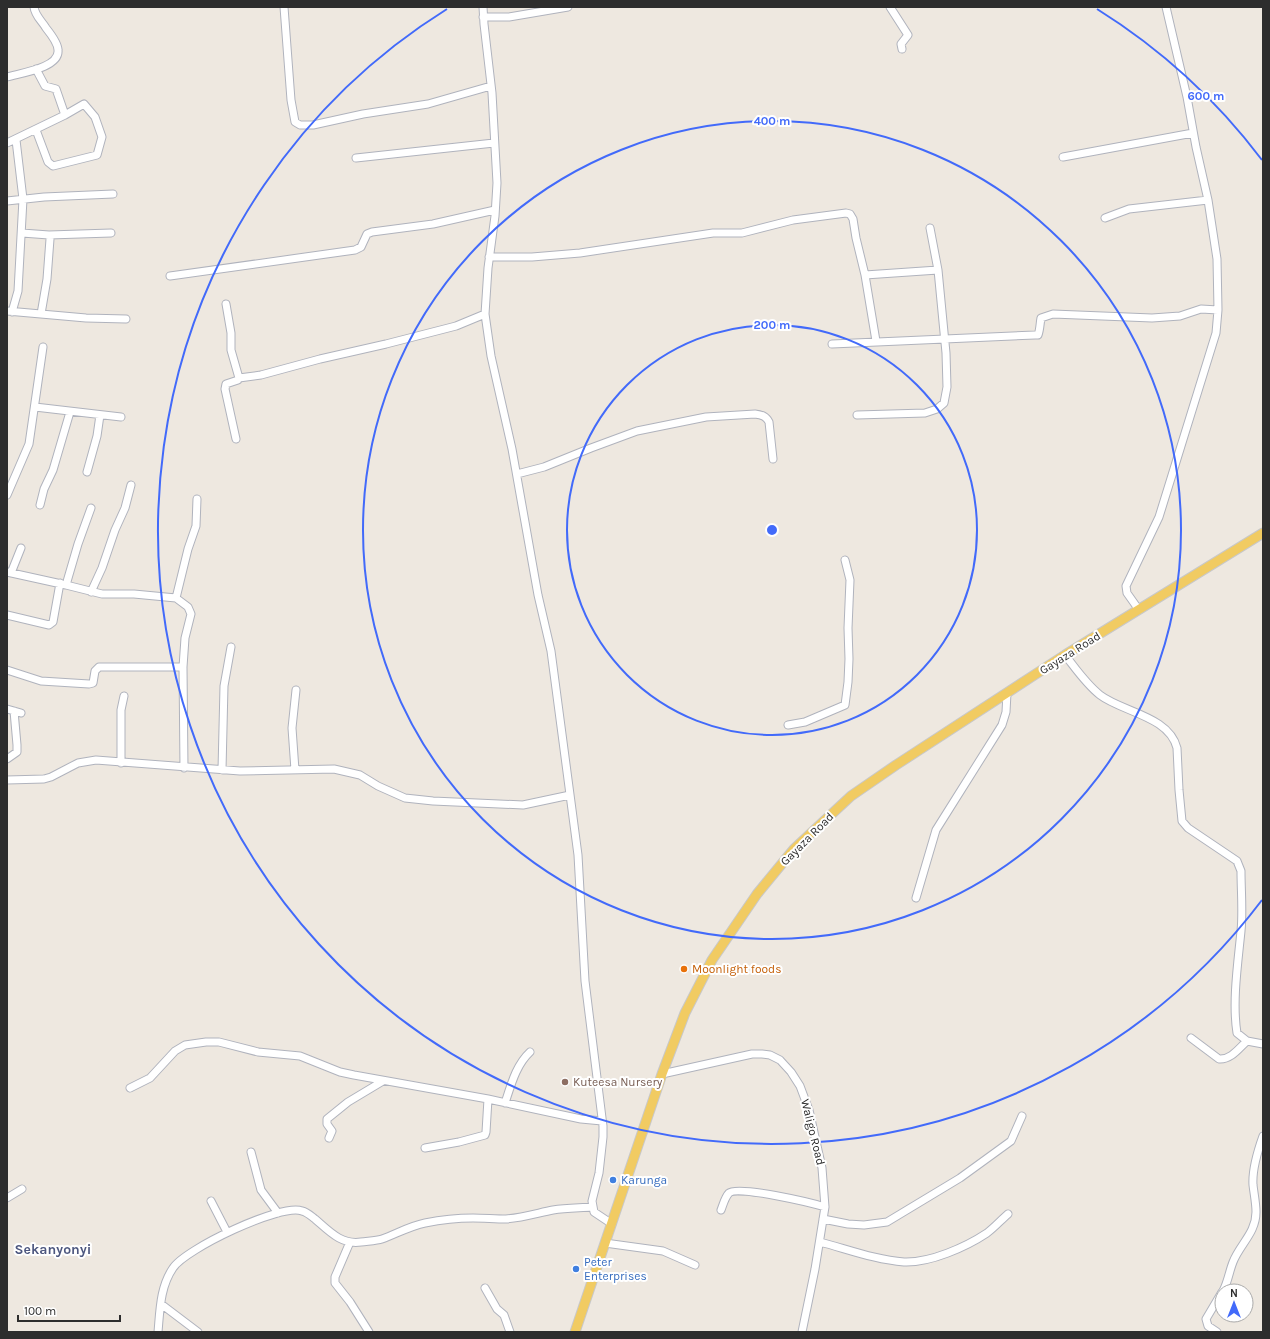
<svg xmlns="http://www.w3.org/2000/svg" width="1270" height="1339" viewBox="0 0 1270 1339" font-family="Karla,sans-serif">
<style>
.lines{fill:none;stroke-linecap:round;stroke-linejoin:round}
.minor-casing{stroke:#b0b3bd;stroke-width:9}
.major-casing{stroke:#c8c8c8;stroke-width:11}
.minor{stroke:#fff;stroke-width:7}
.major{stroke:#f1cb62;stroke-width:9}
.ring{fill:none;stroke:#426afa;stroke-width:2}
.food-dot{fill:#e8710a;stroke:#fff;stroke-width:1.5}
.education-dot{fill:#8d6e63;stroke:#fff;stroke-width:1.5}
.shop-dot{fill:#3f7fe0;stroke:#fff;stroke-width:1.5}
.labels{text-anchor:middle;stroke-width:4;stroke-linejoin:round;paint-order:stroke}
.street-label{font-size:12px;fill:#2d2d2d;stroke:#fff}
.food-label{font-size:12px;fill:#c56008;stroke:#fff;text-anchor:start}
.education-label{font-size:12px;fill:#785e54;stroke:#fff;text-anchor:start}
.shop-label{font-size:12px;fill:#366cbe;stroke:#fff;text-anchor:start}
.quarter-label{font-size:14px;font-weight:bold;fill:#4d577f;stroke:#fff}
.centre{fill:#426afa;stroke:#fff;stroke-width:2}
.ring-label{font-size:12px;text-anchor:middle;font-weight:bold;fill:#426afa;stroke:#fff;stroke-width:4;stroke-linejoin:round;paint-order:stroke}
</style>
<rect width="100%" height="100%" fill="#eee8e0"/>
<g class="lines">
<g class="minor-casing">
<path id="minor" d="M284 7 291 100 295 122 300 125H313L363 114 428 104 491 86
M483 7 484 24 492 93 497 183 495 216 488 268 485 314 491 356 512 449 538 595 551 651 578 855 585 981 603 1126V1137L599 1173 592 1201 594 1212 612 1224
M890 7 908 35 901 44 902 49
M483 17H509L568 7
M7 77C20 73 60 68 58 50 58 43 50 33 46 28 42 21 35 16 34 7
M36 130 48 162 53 166 97 155 102 137 95 117 84 104 65 115
M7 143 65 115 56 89 45 86 36 69
M1063 157 1193 133
M356 158 494 143
M7 201 44 197 113 194
M1105 218 1129 209 1208 200
M22 233 49 235 50 239 47 279 41 314
M49 235 111 233
M489 257H532L580 253 713 233H742L793 220 846 213 850 214 853 219 856 238 865 275 876 341
M865 275 938 270
M170 276 355 250 361 247 367 234 372 232 433 224 495 210
M226 304 231 333V350L239 378 238 380 226 384 225 389 236 439
M7 311 86 318 126 319
M12 312 18 291 23 199 16 140
M832 344 1035 335H1038C1040 330 1040 323 1041 318L1053 314 1152 318 1180 316 1201 309 1218 310
M239 378 261 375 320 359 386 344 456 326 485 314
M35 407 121 417
M857 415 925 413 937 409 944 403 947 387 946 353 938 270 930 228
M87 472 97 436 100 415
M517 474 544 467 591 448 637 431 706 417 755 414C762 415 766 416 769 422L773 459
M7 495 29 444 43 347
M40 505 44 489 53 470 70 412
M7 572 66 585 102 594H134L176 598 188 607 191 614 185 638 183 667 184 768
M11 573 21 548
M66 585 78 544 91 508
M91 592 102 568 115 530 125 508 131 485
M176 598 188 549 196 526 197 499
M1139 610 1127 593 1126 586 1159 517 1216 333 1218 310 1217 259 1208 200 1196 147 1187 97 1166 7
M7 615 49 625 53 622 60 583
M1065 655C1076 669 1086 684 1100 695 1122 712 1169 716 1177 748L1179 790 1182 821 1188 828 1237 861 1241 871C1241 891 1243 911 1241 931 1238 962 1232 1002 1237 1033L1247 1041 1263 1044
M7 670 41 681 89 684 93 683 95 671 99 667H183
M7 709 21 713
M788 725 805 722 845 705 848 682 849 659 848 628 850 580 845 560
M7 759 17 752V745L14 711
M121 763V710L124 696
M222 770 224 686 231 647
M295 770 292 728 296 690
M7 780 44 779 51 777 78 763 96 760 240 771 334 769 360 775 378 786 405 798 433 801 523 805 570 795
M916 898 936 830 1002 725 1006 712 1007 693
M1191 1038 1219 1059C1231 1060 1239 1048 1247 1041
M662 1074 752 1054H762L770 1055 780 1060 791 1072 800 1086 809 1110 822 1168 825 1207 815 1269 802 1332
M130 1088 150 1078 175 1051 185 1045 206 1042H219L258 1052 300 1056 340 1072 354 1075 488 1099 581 1119 602 1121
M505 1103C511 1085 516 1065 530 1052
M329 1138 332 1131 327 1124V1119L348 1102 383 1081
M425 1148 459 1142 485 1135 486 1132 488 1099
M251 1152 261 1190 278 1213
M7 1198 22 1189
M211 1201 227 1232
M721 1210C723 1205 725 1197 729 1193 737 1185 812 1203 825 1207
M823 1219 848 1224 864 1225 887 1222 960 1178 1011 1141 1022 1116
M350 1242 335 1277V1283L350 1302 369 1332
M820 1242C847 1249 876 1260 904 1262 930 1263 966 1247 987 1233 995 1227 1001 1220 1008 1214
M605 1243 663 1251 695 1265
M485 1288 497 1309 504 1315 510 1332
M1223 1291C1228 1282 1229 1272 1233 1262 1240 1244 1256 1233 1256 1212 1256 1203 1254 1194 1253 1185 1252 1170 1258 1150 1263 1136
M161 1304 198 1332
M158 1332C160 1310 160 1287 173 1268 185 1249 281 1203 302 1211 307 1212 311 1216 315 1219 329 1231 341 1245 361 1242 368 1241 376 1241 382 1239 396 1234 410 1226 425 1223 440 1220 456 1218 473 1218 484 1218 495 1219 506 1219 521 1218 538 1213 553 1210 566 1208 579 1208 592 1207
M1217 1332 1208 1326 1206 1319 1222 1292"/>
</g>
<g class="major-casing">
<path id="major" d="M575 1332 662 1074 685 1013 712 960 757 894 794 849 851 796 896 765 1065 655 1263 533"/>
</g>
<use href="#minor" class="minor"/>
<use href="#major" class="major"/>
</g>
<g class="ring">
<circle cx="772" cy="530" r="205"/>
<circle cx="772" cy="530" r="409"/>
<path d="M1262 900A614 614 0 1 1 447 9M1097 9A614 614 0 0 1 1262 160"/>
</g>
<circle class="food-dot" cx="684" cy="969" r="4"/>
<circle class="education-dot" cx="565" cy="1082" r="4"/>
<g class="shop-dot">
<circle cx="613" cy="1180" r="4"/>
<circle cx="576" cy="1269" r="4"/>
</g>
<g class="labels">
<g class="street-label">
<text transform="translate(1070 653) rotate(-32)" y="4">Gayaza Road</text>
<text transform="translate(807 839) rotate(-45)" y="4">Gayaza Road</text>
<text transform="translate(813 1132) rotate(76)" y="4">Waligo Road</text>
</g>
<g class="food-label">
<text x="692" y="973">Moonlight foods</text>
</g>
<g class="education-label">
<text x="573" y="1086">Kuteesa Nursery</text>
</g>
<g class="shop-label">
<text x="621" y="1184">Karunga</text>
<text x="584" y="1266">Peter<tspan x="584" dy="14">Enterprises</tspan></text>
</g>
<g class="quarter-label">
<text x="53" y="1254">Sekanyonyi</text>
</g>
</g>
<circle cx="772" cy="530" r="6" class="centre"/>
<g class="ring-label">
<text x="1206" y="100">600 m</text>
<text x="772" y="125">400 m</text>
<text x="772" y="329">200 m</text>
</g>
<rect width="1270" height="1339" fill="none" stroke="#2d2d2d" stroke-width="16"/>
<g transform="translate(1234 1303)"><circle r="19" fill="#ffffff" stroke="#ababab"/>
<path d="M0-3L7 15L0 10L-7 15Z" fill="#426afa"/>
<text y="-6" font-size="11" font-weight="bold" text-anchor="middle" fill="#2d2d2d">N</text>
</g>
<path d="M18 1315v6h102v-6" fill="none" stroke="#2d2d2d" stroke-width="2"/>
<text x="24" y="1315" font-size="12" fill="#2d2d2d" stroke="#ffffff" stroke-width="3" paint-order="stroke">100 m</text>
</svg>
